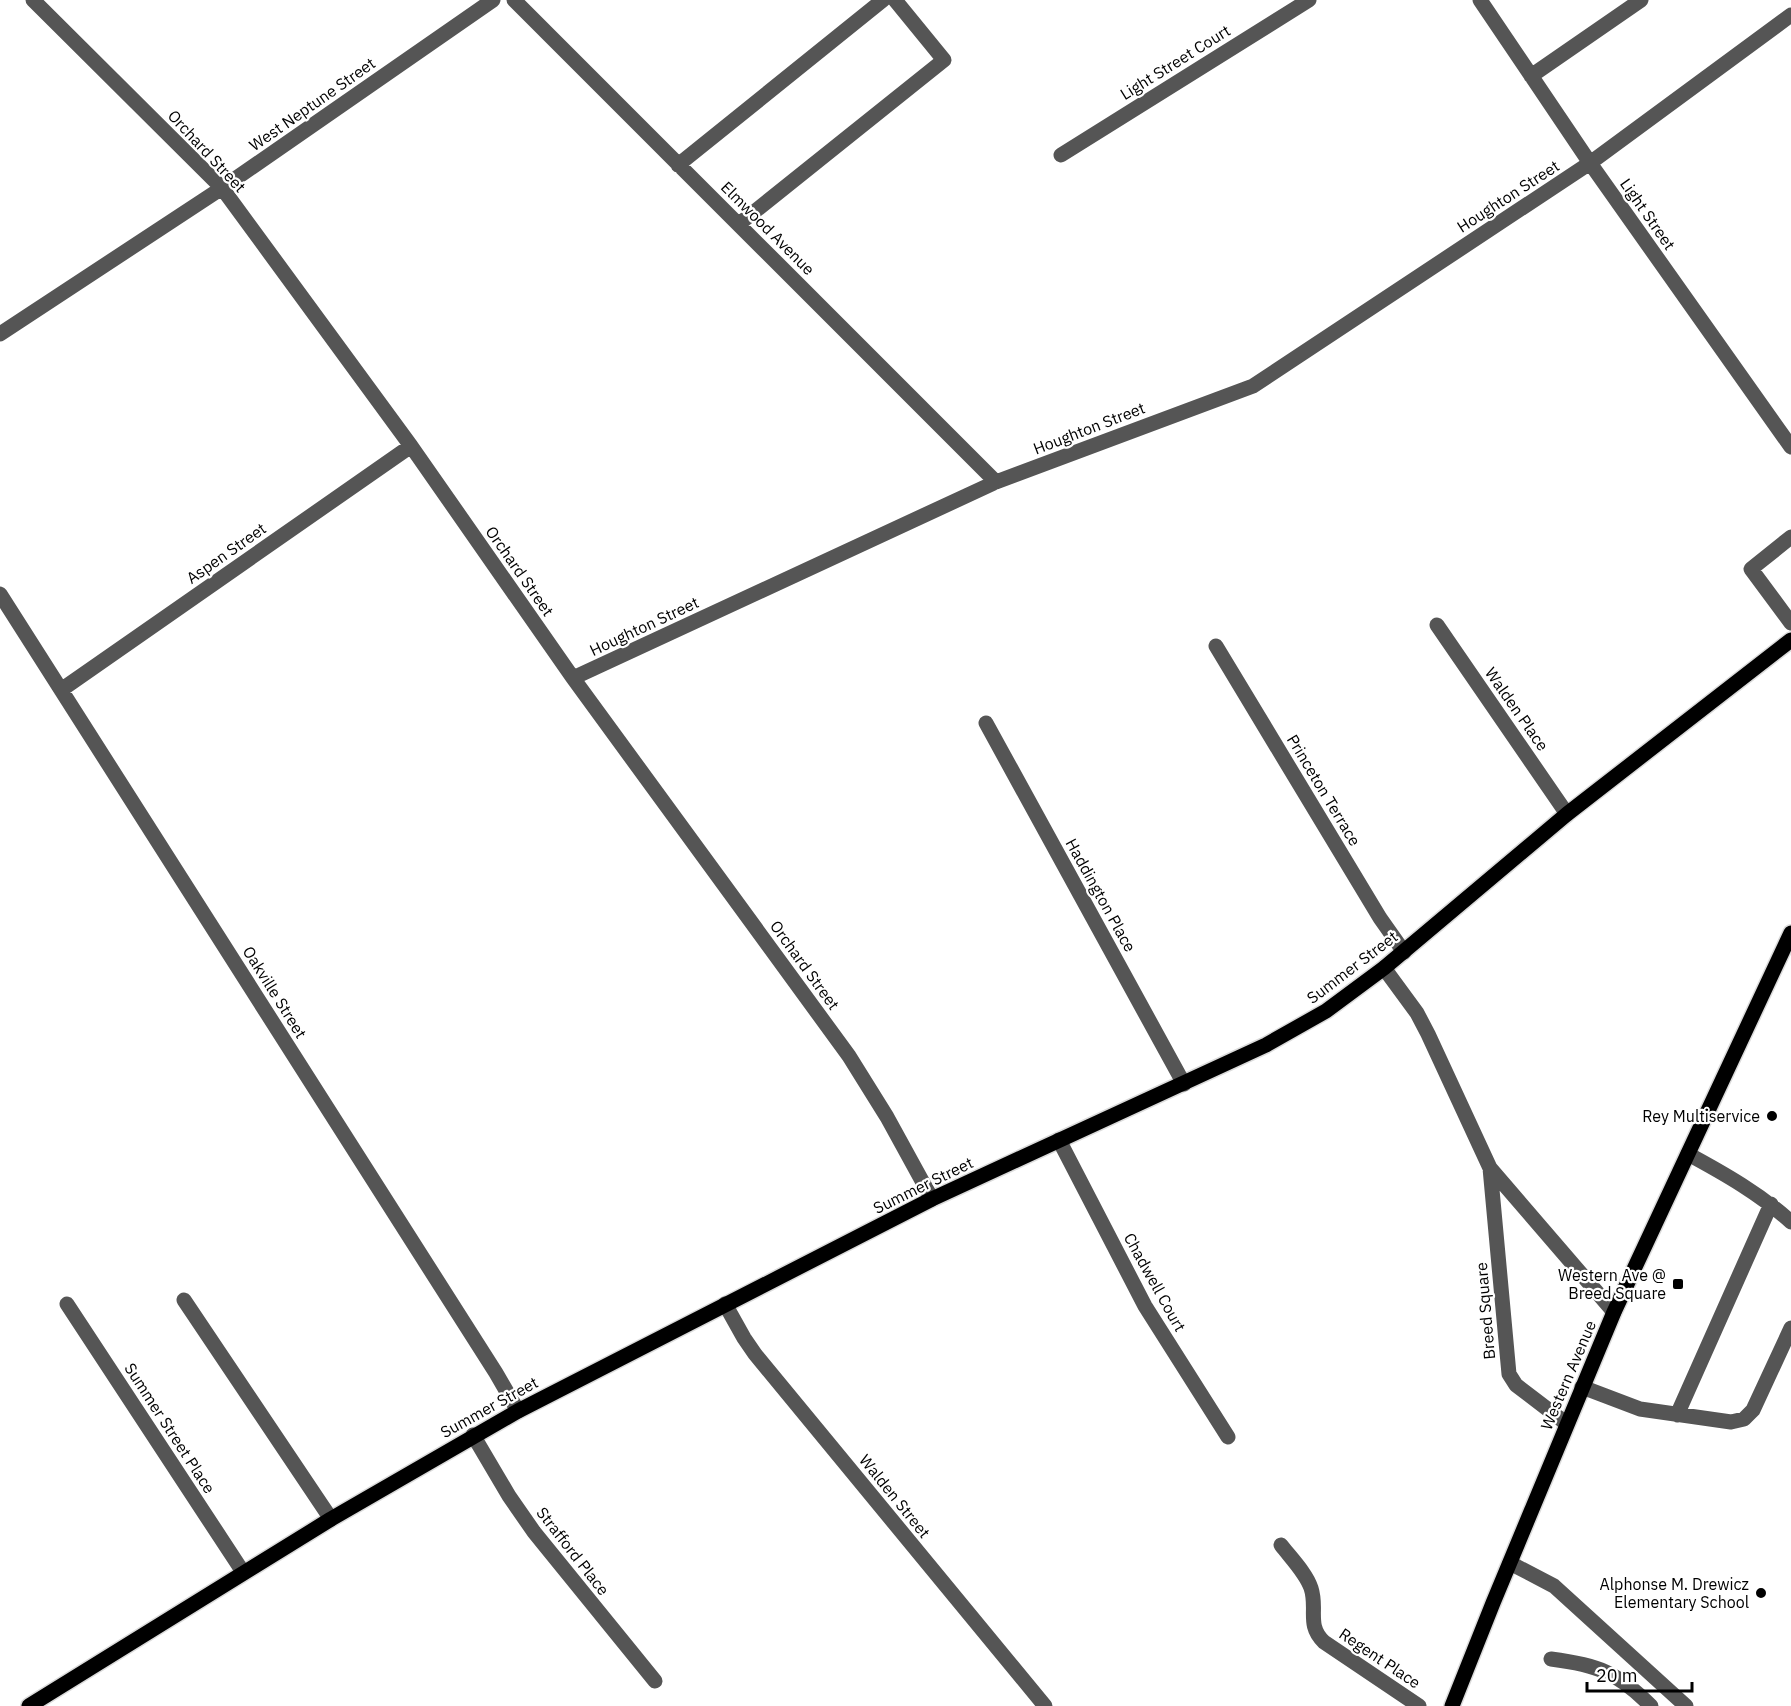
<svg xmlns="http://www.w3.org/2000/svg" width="1791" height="1706" viewBox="0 0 1791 1706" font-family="'IBM Plex Sans',sans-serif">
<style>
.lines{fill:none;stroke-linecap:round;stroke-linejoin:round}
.major-casing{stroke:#dbdbdb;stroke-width:18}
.minor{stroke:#555;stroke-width:15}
.major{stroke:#000;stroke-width:15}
.poi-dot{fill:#000;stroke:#fff;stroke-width:2}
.labels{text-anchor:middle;stroke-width:4.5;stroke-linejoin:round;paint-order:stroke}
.street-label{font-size:16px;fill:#000;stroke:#fff}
.poi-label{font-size:16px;fill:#000;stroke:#fff;text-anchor:end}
</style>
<rect width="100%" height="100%" fill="#fff"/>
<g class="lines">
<g class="major-casing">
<path id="major" d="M29 1706 331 1519 518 1411 932 1199 1266 1045 1326 1011 1384 968 1567 814 1791 640
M1452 1706 1493 1603 1614 1312 1791 933"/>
</g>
<path class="minor" d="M33 0 222 188 411 446 573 678 849 1056 887 1117 932 1199
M514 0 996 482
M1480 0 1590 163 1791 447
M1531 76 1641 0
M1061 155 1309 0
M678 165 883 0
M739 224 944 60 895 0
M0 334 222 188 493 0
M1791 537 1751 569 1791 623
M0 594 496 1373 518 1411
M1437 625 1567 814
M1216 646 1380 918 1404 952
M573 678 996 482 1253 386 1590 163 1791 15
M61 690 411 446
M986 723 1184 1084
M1384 968 1417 1013 1428 1034 1490 1168 1614 1312
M1059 1140 1145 1306 1228 1437
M1688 1154C1725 1174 1760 1194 1791 1222
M1490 1168 1509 1374 1516 1385 1567 1424
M184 1300 331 1519
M67 1304 243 1572
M725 1304 744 1338 755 1354 1045 1706
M1582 1387 1640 1409 1731 1422 1744 1419 1753 1410 1791 1328
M1677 1415 1771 1204
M473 1435 509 1496 534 1532 655 1681
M1281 1545C1291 1558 1306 1573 1311 1588 1318 1609 1306 1625 1324 1642L1419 1706
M1510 1563 1554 1586 1686 1706
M1551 1659C1598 1665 1617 1672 1651 1706"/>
<use href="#major" class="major"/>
</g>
<g class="poi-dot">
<circle cx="1772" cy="1116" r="6"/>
<rect x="1672" y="1278" width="12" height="12" rx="3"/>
<circle cx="1761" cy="1593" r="6"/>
</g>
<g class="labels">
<g class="street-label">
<text transform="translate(1175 62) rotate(-32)" y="6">Light Street Court</text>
<text transform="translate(312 104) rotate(-35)" y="6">West Neptune Street</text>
<text transform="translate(207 151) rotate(47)" y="6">Orchard Street</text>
<text transform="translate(1508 196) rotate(-33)" y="6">Houghton Street</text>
<text transform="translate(1648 214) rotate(55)" y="6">Light Street</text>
<text transform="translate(768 228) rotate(45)" y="6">Elmwood Avenue</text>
<text transform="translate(1089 428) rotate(-21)" y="6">Houghton Street</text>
<text transform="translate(226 553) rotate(-35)" y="6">Aspen Street</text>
<text transform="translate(520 571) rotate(55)" y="6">Orchard Street</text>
<text transform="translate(644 626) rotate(-25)" y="6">Houghton Street</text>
<text transform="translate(1517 709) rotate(55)" y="6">Walden Place</text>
<text transform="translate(1324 790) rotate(59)" y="6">Princeton Terrace</text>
<text transform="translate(1101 895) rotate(61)" y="6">Haddington Place</text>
<text transform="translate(805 965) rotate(54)" y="6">Orchard Street</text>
<text transform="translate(1352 967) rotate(-37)" y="6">Summer Street</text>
<text transform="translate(275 992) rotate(58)" y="6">Oakville Street</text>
<text transform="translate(923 1185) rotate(-26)" y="6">Summer Street</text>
<text transform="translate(1155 1282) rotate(61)" y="6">Chadwell Court</text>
<text transform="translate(1485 1311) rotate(-95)" y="6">Breed Square</text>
<text transform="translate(1568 1375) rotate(-67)" y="6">Western Avenue</text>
<text transform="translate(489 1407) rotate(-29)" y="6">Summer Street</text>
<text transform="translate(170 1428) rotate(57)" y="6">Summer Street Place</text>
<text transform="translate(895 1496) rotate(51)" y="6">Walden Street</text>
<text transform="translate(573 1551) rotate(52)" y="6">Strafford Place</text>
<text transform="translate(1380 1658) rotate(34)" y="6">Regent Place</text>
</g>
<g class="poi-label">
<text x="1760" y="1122">Rey Multiservice</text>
<text x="1666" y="1281">Western Ave @<tspan x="1666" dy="18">Breed Square</tspan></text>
<text x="1749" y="1590">Alphonse M. Drewicz<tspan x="1749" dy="18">Elementary School</tspan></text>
</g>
</g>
<path d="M1587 1682v9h105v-9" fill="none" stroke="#000000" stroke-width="3"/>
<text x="1596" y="1682" font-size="18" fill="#000000" stroke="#ffffff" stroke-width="4.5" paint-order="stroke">20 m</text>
</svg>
